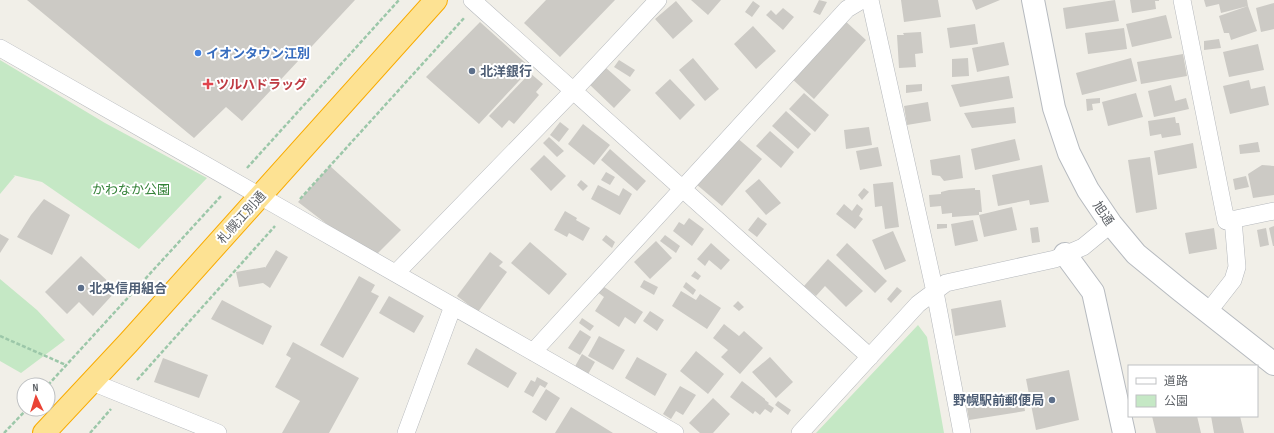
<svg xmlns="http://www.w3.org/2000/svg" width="1274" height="433" viewBox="0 0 1274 433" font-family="'Sofia Sans Condensed','Noto Sans JP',sans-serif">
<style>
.green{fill:#c5e8c5}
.building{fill:#cccac5}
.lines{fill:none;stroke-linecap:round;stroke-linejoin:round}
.street-casing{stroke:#b5b8bc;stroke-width:18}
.secondary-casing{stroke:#b6babf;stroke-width:24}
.highway-casing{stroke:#f9ab00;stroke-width:24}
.path{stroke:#9cc7a9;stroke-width:2.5;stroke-dasharray:4 2;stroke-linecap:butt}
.street{stroke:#fff;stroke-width:17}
.secondary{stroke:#fff;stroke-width:22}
.highway{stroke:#fde293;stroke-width:22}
.shop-dot{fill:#3f7fe0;stroke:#fff;stroke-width:1.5}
.service-dot{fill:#5c6f8a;stroke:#fff;stroke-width:1.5}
.health-dot{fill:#e0444e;stroke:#fff;stroke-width:1.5}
.labels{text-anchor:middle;stroke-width:4;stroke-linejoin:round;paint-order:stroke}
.shop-label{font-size:13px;font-weight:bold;fill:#366cbe;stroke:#fff;text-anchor:start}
.service-label{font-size:13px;font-weight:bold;fill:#4e5e75;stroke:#fff;text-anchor:start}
.health-label{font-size:13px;font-weight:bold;fill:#be3a42;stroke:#fff;text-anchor:start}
.park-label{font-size:13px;fill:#348238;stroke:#fff}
.street-label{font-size:13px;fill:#5f6368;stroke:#fff}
</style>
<rect width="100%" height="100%" fill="#f1efe8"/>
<path class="green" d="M0 60 105 123 207 178 139 249 42 182 13 175 15 176 0 194Z
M0 279 37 310 65 340 21 373 0 361Z
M918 325 927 337 944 433H816Z"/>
<path class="building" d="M27 0H355L242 121 226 107 194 138Z
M546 0H615L560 57 524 23Z
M691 0H721L708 15Z
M819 0 827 2 820 15 813 12Z
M901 0H938L941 17 904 22Z
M972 0H1000L976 10Z
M1115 0 1119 21 1066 29 1063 8Z
M1130 0H1159V1H1155L1156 9 1132 13Z
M1204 0H1247L1248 6 1221 13 1219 4 1206 7Z
M676 1 693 21 673 39 655 19Z
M753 1 760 6 752 17 745 12Z
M1274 3V29L1261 32 1256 8Z
M1248 6 1257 31 1231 40 1229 33H1224L1219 16Z
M783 8 794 17 783 30 766 15 771 10 776 15Z
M1166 15 1172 38 1132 47 1126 24Z
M843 19 866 40 814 99 791 78Z
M480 22 531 68 479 124 426 77Z
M975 24 978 44 950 48 947 28Z
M753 26 776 51 756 69 734 44Z
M1124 28 1127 49 1088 54 1085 33Z
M921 32 923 53 915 54 916 67 899 68 897 35H904L903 33Z
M1219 39 1221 48 1204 50V41Z
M1004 42 1009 65 977 72 972 48Z
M1258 44 1264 70 1229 77 1223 52Z
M1183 54 1187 76 1141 84 1137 62Z
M693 58 719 89 705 101 679 70Z
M968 58 969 76 952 77V59Z
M1131 58 1137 81 1082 95 1076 73Z
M619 60 635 70 630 77 614 67Z
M605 67 631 90 614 108 589 84Z
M530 73 543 84 536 92 539 95 514 124 509 120 502 128 489 116Z
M1009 76 1013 98 960 107 951 85Z
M670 79 695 105 680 120 655 93Z
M1249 80 1251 89 1265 86 1269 105 1230 114 1223 86Z
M922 84V91L906 93V85Z
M1171 85 1175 101 1186 98 1189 109 1154 117 1148 91Z
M804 93 829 115 815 132 789 109Z
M1136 93 1143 117 1108 126 1102 102Z
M1100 98V103L1092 104 1093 110 1087 111 1086 99Z
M928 102 931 121 907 125 904 106Z
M1014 107 1016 123 972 128 964 113Z
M786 111 811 134 798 149 772 126Z
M1175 117 1176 123H1179L1181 135 1162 138 1161 134 1150 136 1148 121Z
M560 122 569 129 559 142 550 135Z
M583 124 610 145 594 165 568 144Z
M869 127 872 145 846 149 844 130Z
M770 131 794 152 781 168 756 146Z
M549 137 564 151 557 157 543 143Z
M736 137 762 159 722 206 696 184Z
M1015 139 1020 160 975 170 971 149Z
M1258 142 1260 152 1240 154 1239 145Z
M1193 143 1197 168 1158 175 1154 151Z
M878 147 882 166 860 170 856 151Z
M610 149 646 181 637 191 601 160Z
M544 155 566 176 551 191 530 169Z
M960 155 963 178 944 181 940 176 932 175 930 160Z
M1150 157 1157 209 1136 213 1128 160Z
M1042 165 1049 202 1030 205 1029 200 998 206 992 175Z
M1262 165 1274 166V195L1253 198 1248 174Z
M330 166 401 230 377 254 328 225 298 202Z
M606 172 615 177 610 185 601 180Z
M1246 176 1249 187 1235 190 1233 179Z
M759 179 781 203 766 215 745 191Z
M581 180 588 186 583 191 577 185Z
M893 182 899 227 885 229 882 206 875 207 873 184Z
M598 185 619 196 623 188 632 194 620 215 591 199Z
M864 188 869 192 862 200 858 195Z
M975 188V190H980L982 212H979V215L952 217V213L942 214 941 206 930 207 929 195 941 194V192L949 190Z
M44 199 70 215 52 255 17 237 31 215Z
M844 204 852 211 857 204 863 209 859 216 863 219 855 229 836 214Z
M1012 207 1017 230 984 237 979 215Z
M565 211 577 218 576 220 590 228 583 241 569 233 567 237 554 230Z
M758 217 767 224 757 237 748 230Z
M689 218 704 229 692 246 673 231 679 222 684 225Z
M973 220 978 241 955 246 951 224Z
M937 224H947V228L937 229Z
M1274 226V246H1273L1269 228Z
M1038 227 1040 242 1032 243 1030 228Z
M1214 228 1217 249 1189 254 1185 233Z
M1266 228 1269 245 1260 247 1257 230Z
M893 231 906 261 885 270 872 240Z
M0 234 9 239 0 253Z
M606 235 615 242 612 248 602 240Z
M665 235 680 246 676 253 660 241Z
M656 241 672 258 650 279 634 262Z
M530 242 567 274 549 295 511 263Z
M711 243 730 260 721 270 709 260 705 266 697 259Z
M847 243 887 281 875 293 836 255Z
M276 250 288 257 270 288 263 283 239 287 236 272 265 267V268Z
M490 252 503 262 499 266 507 272 478 312 457 296Z
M81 256 117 290 93 316 79 302 67 314 45 292Z
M828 259 863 291 846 307 825 286 816 296 804 286Z
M695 271 701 276 698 280 691 276Z
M359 276 375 285 371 292 379 296 343 358 320 345Z
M644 280 658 287 654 295 640 287Z
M686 282 696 290 693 295 683 287Z
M601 285 643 312 635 324 625 317 619 327 595 311 604 297 596 291Z
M897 287 902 291 891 303 887 299Z
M681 291 696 300 700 294 721 308 707 329 672 306Z
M389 296 424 316 414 333 379 313Z
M222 300 272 326 263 345 211 319Z
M1001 300 1006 327 955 336 951 309Z
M738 301 744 307 739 311 733 306Z
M650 311 664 320 657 331 643 321Z
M582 318 594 326 590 331 579 323Z
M724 324 739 336 744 331 763 348 740 374 721 357 728 350 713 338Z
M580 330 591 337 580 355 568 348Z
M599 336 625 350 613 370 588 356Z
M293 342 359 378 329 433H282L300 401 275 387 291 358 286 355Z
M476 348 517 373 508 388 467 364Z
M696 351 724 374 708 394 680 371Z
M582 354 595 362 587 376 574 368Z
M637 357 667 374 655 396 625 378Z
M770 357 793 382 776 398 752 372Z
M163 358 208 375 199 398 154 382Z
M1069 370 1079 420 1036 430 1026 379Z
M537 377 548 383 545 388 540 385 533 397 524 392 531 380 535 382Z
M742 381 765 399V400L769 403 768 404 774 408 771 413 765 409 760 415 755 411 753 414 730 397Z
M680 386 696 395 683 415 676 411 671 419 663 414Z
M546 389 560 398 546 421 532 412Z
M713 398 730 414 713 433H700L689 423Z
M1023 399 1025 411 969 420 967 408Z
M778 401 791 410 788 415 775 405Z
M571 407 613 433H555Z
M1152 416H1197L1201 433H1156Z
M1211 416H1240L1244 433H1214Z"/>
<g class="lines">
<g class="street-casing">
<path id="street" d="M472 0 870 357
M870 0 935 292 962 433
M1182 0 1226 221 1274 211
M0 48 288 212 675 433
M396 273 574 90 658 0
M1208 312 1233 280 1237 267 1233 219
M533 352 847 9 862 0
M92 382 218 433
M406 433 453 306
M800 433 918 304 946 283 1055 259 1083 247 1111 224"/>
</g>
<g class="secondary-casing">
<path id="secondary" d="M1033 0 1054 108 1069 153 1088 190 1111 224 1136 254 1180 290 1274 364
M1065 254 1093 292 1124 433"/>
</g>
<g class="highway-casing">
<path id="highway" d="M44 433 129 342 436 0"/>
</g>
<path class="path" d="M247 168 399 0
M300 199 465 17
M0 336 66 365
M137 380 275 226
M48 385 222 195
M4 433 27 409
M90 433 111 409"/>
<use href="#street" class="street"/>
<use href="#secondary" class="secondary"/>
<use href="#highway" class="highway"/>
</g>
<circle class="shop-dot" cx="198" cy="53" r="4"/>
<g class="service-dot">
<circle cx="472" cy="71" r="4"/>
<circle cx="81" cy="288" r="4"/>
<circle cx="1052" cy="400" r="4"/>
</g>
<path class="health-dot" d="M206 78h4v4h4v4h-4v4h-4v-4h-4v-4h4z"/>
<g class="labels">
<g class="shop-label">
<text x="206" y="58">イオンタウン江別</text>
</g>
<g class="service-label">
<text x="480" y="76">北洋銀行</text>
<text x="89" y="293">北央信用組合</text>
<text x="1044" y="405" text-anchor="end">野幌駅前郵便局</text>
</g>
<g class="health-label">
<text x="216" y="89">ツルハドラッグ</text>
</g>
<g class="park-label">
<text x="131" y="194">かわなか公園</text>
</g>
<g class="street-label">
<text transform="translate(1104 213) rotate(56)" y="5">旭通</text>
<text transform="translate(241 217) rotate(-48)" y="5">札幌江別通</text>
</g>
</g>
<rect x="1128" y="365" width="130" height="52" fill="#ffffff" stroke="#bfc1c3"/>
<rect x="1136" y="378" width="20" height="6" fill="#ffffff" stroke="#bfc1c3"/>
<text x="1164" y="385" font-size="12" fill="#5f6368">道路</text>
<rect x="1136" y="395" width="20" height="12" fill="#c5e8c5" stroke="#bfc1c3"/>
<text x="1164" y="405" font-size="12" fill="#5f6368">公園</text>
<g transform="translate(36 397) rotate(356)"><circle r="19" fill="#ffffff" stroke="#bfc1c3"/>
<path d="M0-3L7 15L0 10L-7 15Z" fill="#ea4335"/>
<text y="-6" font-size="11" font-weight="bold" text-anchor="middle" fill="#5f6368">N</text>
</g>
</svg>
